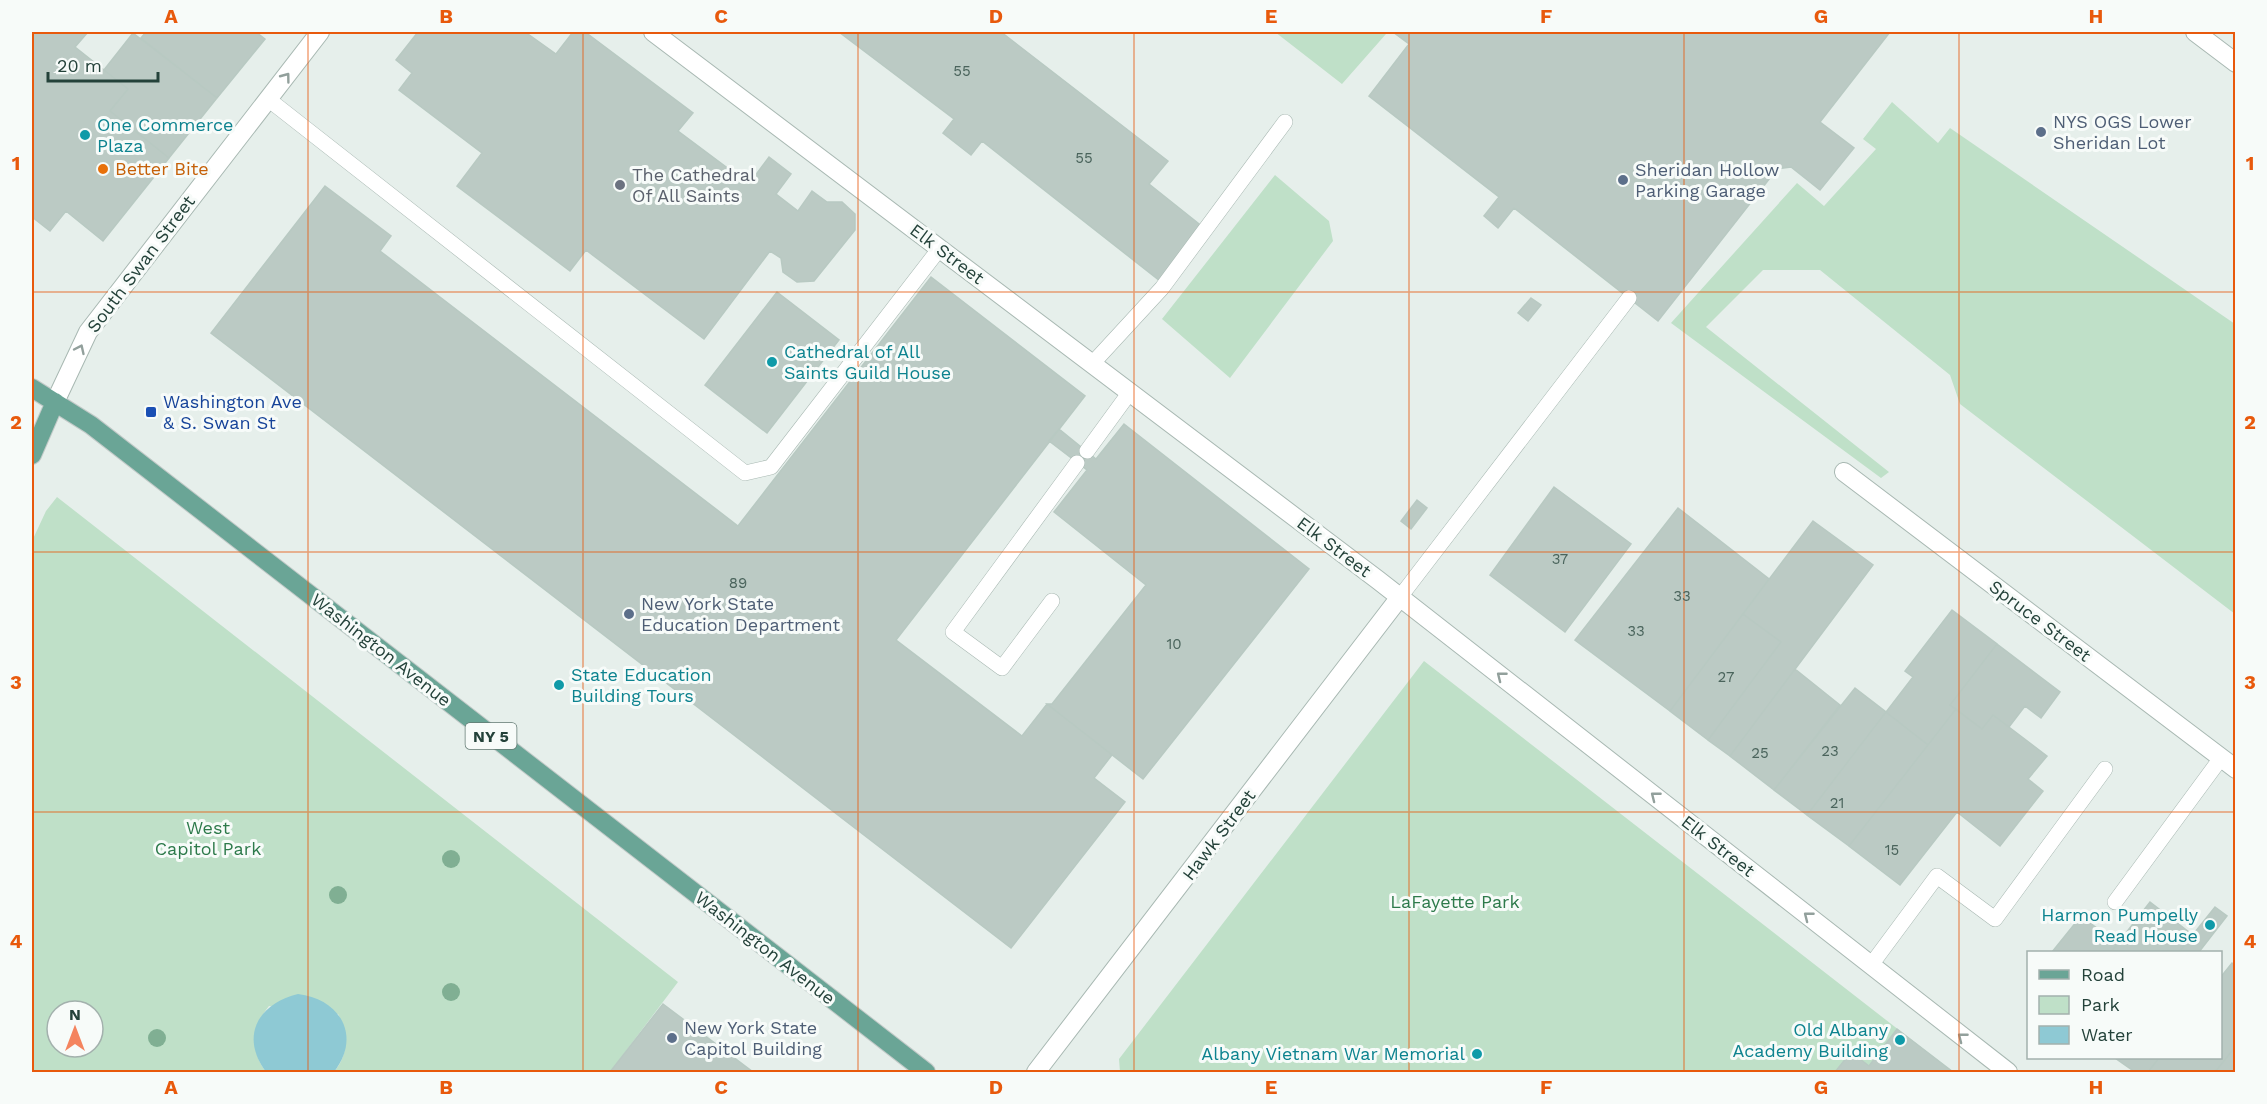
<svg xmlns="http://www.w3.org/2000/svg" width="2267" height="1104" viewBox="0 0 2267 1104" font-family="'Work Sans',sans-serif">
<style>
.green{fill:#bfe0c8;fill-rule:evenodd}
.water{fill:#8ec9d4}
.building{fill:#bbcac4;stroke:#b8c9c2;stroke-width:1.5}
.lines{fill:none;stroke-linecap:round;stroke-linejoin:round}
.service-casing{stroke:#a8b8b2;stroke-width:16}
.minor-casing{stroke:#a8b8b2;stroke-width:20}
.primary-casing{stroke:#c2cac8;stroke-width:20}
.service{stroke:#fff;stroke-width:15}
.minor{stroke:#fff;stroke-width:18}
.primary{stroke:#6aa596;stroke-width:18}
.tree{fill:#80af93}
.oneway{stroke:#92a09c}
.grid{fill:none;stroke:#e8590c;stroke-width:1.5;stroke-opacity:0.55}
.service-dot{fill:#5c6f8a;stroke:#f7fbf9;stroke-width:2}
.culture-dot{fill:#0f9aa8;stroke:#f7fbf9;stroke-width:2}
.food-dot{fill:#e8710a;stroke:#f7fbf9;stroke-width:2}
.worship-dot{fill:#6b7280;stroke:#f7fbf9;stroke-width:2}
.transit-dot{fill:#1a4fb4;stroke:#f7fbf9;stroke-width:2}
.labels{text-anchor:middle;stroke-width:6;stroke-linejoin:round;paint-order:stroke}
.number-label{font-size:15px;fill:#4a645c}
.shield{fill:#f7fbf9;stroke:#637a73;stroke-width:1.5}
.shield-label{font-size:16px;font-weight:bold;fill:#24423a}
.service-label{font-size:18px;fill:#4e5e75;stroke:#f7fbf9;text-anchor:start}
.culture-label{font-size:18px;fill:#0d838f;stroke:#f7fbf9;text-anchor:start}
.food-label{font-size:18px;fill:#c56008;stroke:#f7fbf9;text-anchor:start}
.worship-label{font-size:18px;fill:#5b616d;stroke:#f7fbf9;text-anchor:start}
.street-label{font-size:18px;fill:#24423a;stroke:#f7fbf9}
.transit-label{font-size:18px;fill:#164399;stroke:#f7fbf9;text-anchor:start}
.park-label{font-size:18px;fill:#2d7a4b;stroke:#f7fbf9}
.neatline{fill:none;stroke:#e8590c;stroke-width:2}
.grid-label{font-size:20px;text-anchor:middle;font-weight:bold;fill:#e8590c}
</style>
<rect width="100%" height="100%" fill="#e6efeb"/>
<path class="green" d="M1275 32H1383L1386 34 1342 84Z
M1892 102 1938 143 1950 128 2235 324V614L1960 404 1950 375 1820 270H1763L1706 327 1889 472 1881 478 1671 323 1797 183 1824 206 1876 149 1863 139Z
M1275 175 1329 221 1333 241 1230 378 1162 319Z
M57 497 678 982 610 1072H334C349 1054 348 1035 338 1014L269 1006C252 1027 250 1051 266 1072H32V541L46 511ZM57 1011H93V1047H57Z
M1424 661 1953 1072H1120L1119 1059Z"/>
<path class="water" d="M298 994C340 999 362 1036 334 1072H266C240 1037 257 1004 298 994Z"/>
<path class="building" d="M32 32H88L75 47 128 89 110 111 169 158 103 241 66 211 50 231 32 217Z
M146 32H256L265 39 217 98 141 38Z
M418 32H525L556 54 573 32H585L693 113 678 131 749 184 769 157 791 174 776 194 798 211 812 191 827 202H842L855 214V230L814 281 797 282 783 272 781 258 770 251 704 339 586 250 570 271 457 186 482 153 399 90 412 73 396 60Z
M839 32H1001L1168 161 1149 184 1203 227 1160 281 982 141 971 155 943 133 954 119Z
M1393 32H1890L1820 122 1854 148 1820 190 1791 167 1777 169 1658 321 1514 208 1498 228 1484 216 1499 197 1369 96 1409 44Z
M133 33 217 98 169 158 110 111 128 89 104 70Z
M325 186 391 236 380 251 738 526 931 277 1085 396 896 640 1022 736 1047 704 1112 755 1094 778 1125 802 1011 948 211 333Z
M777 292 839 340 767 433 705 385Z
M1531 298 1541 305 1528 321 1518 313Z
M1124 424 1309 569 1143 779 1047 704H1052L1146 585 1054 512 1087 470 1049 441 1059 429 1096 459Z
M1554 487 1631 544 1565 632 1490 575Z
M1417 500 1427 508 1411 529 1401 521Z
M1678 508 1769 579 1670 711 1575 640Z
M1813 521 1873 565 1730 756 1708 740 1781 642 1743 614Z
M1952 610 1997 644 1950 705 1956 709 1928 745 1886 712 1913 677 1905 671Z
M1743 614 1781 642 1708 740 1670 711Z
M1997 644 2060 692 2041 718 2025 706 2009 727 1993 715 1982 729 1950 705Z
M1795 669 1840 705 1774 790 1730 756Z
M1855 688 1886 712 1807 815 1774 790Z
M1956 709 1982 729 1993 715 2047 756 2028 779 2043 791 2000 846 1957 812 1900 885 1849 846Z
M1886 712 1928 745 1849 846 1807 815Z
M2150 902 2193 935 2179 952H2111Z
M2215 907 2227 916 2199 952H2179Z
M2081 916 2118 944 2111 952H2052Z
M2232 963 2236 966V1046L2215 1072H2148L2159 1058H2220V978Z
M663 1004 753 1072H610Z
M1897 1029 1953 1072H1835L1851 1052 1869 1066Z
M2236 1046V1072H2215Z
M2115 1058H2159L2148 1072H2135Z"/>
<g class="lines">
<g class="service-casing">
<path id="service" d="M268 99 745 473 771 467 940 248
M1092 364 1162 288 1285 122
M1087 451 1130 392
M1400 597 1629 298
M1052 601 1002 668 953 632 1077 463
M2115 902 2221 758
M1871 965 1937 876 1995 919 2105 769"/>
</g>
<g class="minor-casing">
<path id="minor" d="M653 32 1378 580 2008 1072
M2195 32 2236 63
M55 402 88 332 320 32
M1844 472 2236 769
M1036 1072 1400 597"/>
</g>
<g class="primary-casing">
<path id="primary" d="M32 388 91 425 926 1072
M32 455 55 402"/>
</g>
<use href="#service" class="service"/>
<use href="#minor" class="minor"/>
<use href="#primary" class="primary"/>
</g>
<g class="tree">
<circle cx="451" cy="859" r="9"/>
<circle cx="338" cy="895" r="9"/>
<circle cx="451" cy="992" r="9"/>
<circle cx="157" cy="1038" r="9"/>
</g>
<defs><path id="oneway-chevron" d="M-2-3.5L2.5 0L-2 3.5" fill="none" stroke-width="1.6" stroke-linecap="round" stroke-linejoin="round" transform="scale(1.5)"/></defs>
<g class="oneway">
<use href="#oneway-chevron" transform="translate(286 77) rotate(-53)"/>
<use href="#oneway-chevron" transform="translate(80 349) rotate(-65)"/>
<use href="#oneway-chevron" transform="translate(1501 676) rotate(-142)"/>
<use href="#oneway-chevron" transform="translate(1655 796) rotate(-142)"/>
<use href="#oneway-chevron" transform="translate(1808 916) rotate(-142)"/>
<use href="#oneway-chevron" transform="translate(1962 1037) rotate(-142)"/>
</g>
<path class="grid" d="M308 32V1072M583 32V1072M858 32V1072M1134 32V1072M1409 32V1072M1684 32V1072M1959 32V1072M32 292H2236M32 552H2236M32 812H2236"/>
<g class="service-dot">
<circle cx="2041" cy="132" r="6"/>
<circle cx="1623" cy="180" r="6"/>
<circle cx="629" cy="614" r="6"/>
<circle cx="672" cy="1038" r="6"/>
</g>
<g class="culture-dot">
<circle cx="85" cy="135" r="6"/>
<circle cx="772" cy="362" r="6"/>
<circle cx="559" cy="685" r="6"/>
<circle cx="2210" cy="925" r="6"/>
<circle cx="1900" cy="1040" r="6"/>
<circle cx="1477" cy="1054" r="6"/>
</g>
<circle class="food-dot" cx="103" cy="169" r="6"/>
<circle class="worship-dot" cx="620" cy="185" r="6"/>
<rect class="transit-dot" x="145" y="406" width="12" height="12" rx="3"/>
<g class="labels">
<g class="number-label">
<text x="962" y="76">55</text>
<text x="1084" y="163">55</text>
<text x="1560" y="564">37</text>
<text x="738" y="588">89</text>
<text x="1682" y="601">33</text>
<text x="1636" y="636">33</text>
<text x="1174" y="649">10</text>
<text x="1726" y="682">27</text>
<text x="1830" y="756">23</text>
<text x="1760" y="758">25</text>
<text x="1837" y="808">21</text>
<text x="1892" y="855">15</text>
</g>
<rect class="shield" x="465.5" y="723" width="51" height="26" rx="4.5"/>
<g class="shield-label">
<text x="491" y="742">NY 5</text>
</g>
<g class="service-label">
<text x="2053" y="128">NYS OGS Lower<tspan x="2053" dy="21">Sheridan Lot</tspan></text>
<text x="1635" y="176">Sheridan Hollow<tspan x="1635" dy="21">Parking Garage</tspan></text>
<text x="641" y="610">New York State<tspan x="641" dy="21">Education Department</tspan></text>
<text x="684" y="1034">New York State<tspan x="684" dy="21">Capitol Building</tspan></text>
</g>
<g class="culture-label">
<text x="97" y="131">One Commerce<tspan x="97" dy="21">Plaza</tspan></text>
<text x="784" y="358">Cathedral of All<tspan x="784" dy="21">Saints Guild House</tspan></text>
<text x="571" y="681">State Education<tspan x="571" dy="21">Building Tours</tspan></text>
<text x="2198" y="921" text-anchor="end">Harmon Pumpelly<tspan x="2198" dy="21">Read House</tspan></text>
<text x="1888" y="1036" text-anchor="end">Old Albany<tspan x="1888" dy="21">Academy Building</tspan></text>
<text x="1465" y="1060" text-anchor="end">Albany Vietnam War Memorial</text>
</g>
<g class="food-label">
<text x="115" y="175">Better Bite</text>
</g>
<g class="worship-label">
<text x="632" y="181">The Cathedral<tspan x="632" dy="21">Of All Saints</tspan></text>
</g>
<g class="street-label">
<text transform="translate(947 254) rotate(37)" y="6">Elk Street</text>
<text transform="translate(141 264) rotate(-53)" y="6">South Swan Street</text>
<text transform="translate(1334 547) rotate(37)" y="6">Elk Street</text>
<text transform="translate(2040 621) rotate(37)" y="6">Spruce Street</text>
<text transform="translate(381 650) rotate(38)" y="6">Washington Avenue</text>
<text transform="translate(1219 835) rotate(-53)" y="6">Hawk Street</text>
<text transform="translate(1718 846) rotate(38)" y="6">Elk Street</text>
<text transform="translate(765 948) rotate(38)" y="6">Washington Avenue</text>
</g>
<g class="transit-label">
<text x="163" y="408">Washington Ave<tspan x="163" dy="21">&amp; S. Swan St</tspan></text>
</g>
<g class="park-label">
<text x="208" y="834">West<tspan x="208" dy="21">Capitol Park</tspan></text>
<text x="1455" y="908">LaFayette Park</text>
</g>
</g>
<rect width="2267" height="1104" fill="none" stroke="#f7fbf9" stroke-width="66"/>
<rect x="2027" y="951" width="195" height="108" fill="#f7fbf9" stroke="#a3b1ad" stroke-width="1.5"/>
<rect x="2039" y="970" width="30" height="9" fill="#6aa596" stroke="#a3b1ad" stroke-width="1.5"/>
<text x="2081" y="981" font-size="18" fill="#24423a">Road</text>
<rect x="2039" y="996" width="30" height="18" fill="#bfe0c8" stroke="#a3b1ad" stroke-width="1.5"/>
<text x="2081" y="1011" font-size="18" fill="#24423a">Park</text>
<rect x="2039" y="1026" width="30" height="18" fill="#8ec9d4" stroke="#a3b1ad" stroke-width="1.5"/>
<text x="2081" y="1041" font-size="18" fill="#24423a">Water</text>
<g transform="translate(75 1029)"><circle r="28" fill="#f7fbf9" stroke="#a3b1ad" stroke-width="1.5"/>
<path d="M0-4.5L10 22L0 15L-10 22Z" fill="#f4845f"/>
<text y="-9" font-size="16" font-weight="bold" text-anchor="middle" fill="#24423a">N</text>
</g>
<path d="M48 72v9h110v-9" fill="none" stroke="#24423a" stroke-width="3"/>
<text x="57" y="72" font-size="18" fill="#24423a" stroke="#f7fbf9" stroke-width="4.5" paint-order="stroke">20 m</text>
<rect x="33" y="33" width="2201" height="1038" class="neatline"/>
<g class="grid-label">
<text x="171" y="23">A</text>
<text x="446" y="23">B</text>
<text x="721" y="23">C</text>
<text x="996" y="23">D</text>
<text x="1271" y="23">E</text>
<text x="1546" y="23">F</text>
<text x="1821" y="23">G</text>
<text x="2096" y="23">H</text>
<text x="16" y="170">1</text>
<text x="2250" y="170">1</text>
<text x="16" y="429">2</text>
<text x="2250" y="429">2</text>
<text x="16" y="689">3</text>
<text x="2250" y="689">3</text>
<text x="16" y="948">4</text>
<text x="2250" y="948">4</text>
<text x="171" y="1094">A</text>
<text x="446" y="1094">B</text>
<text x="721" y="1094">C</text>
<text x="996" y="1094">D</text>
<text x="1271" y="1094">E</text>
<text x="1546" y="1094">F</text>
<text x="1821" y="1094">G</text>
<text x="2096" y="1094">H</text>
</g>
</svg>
